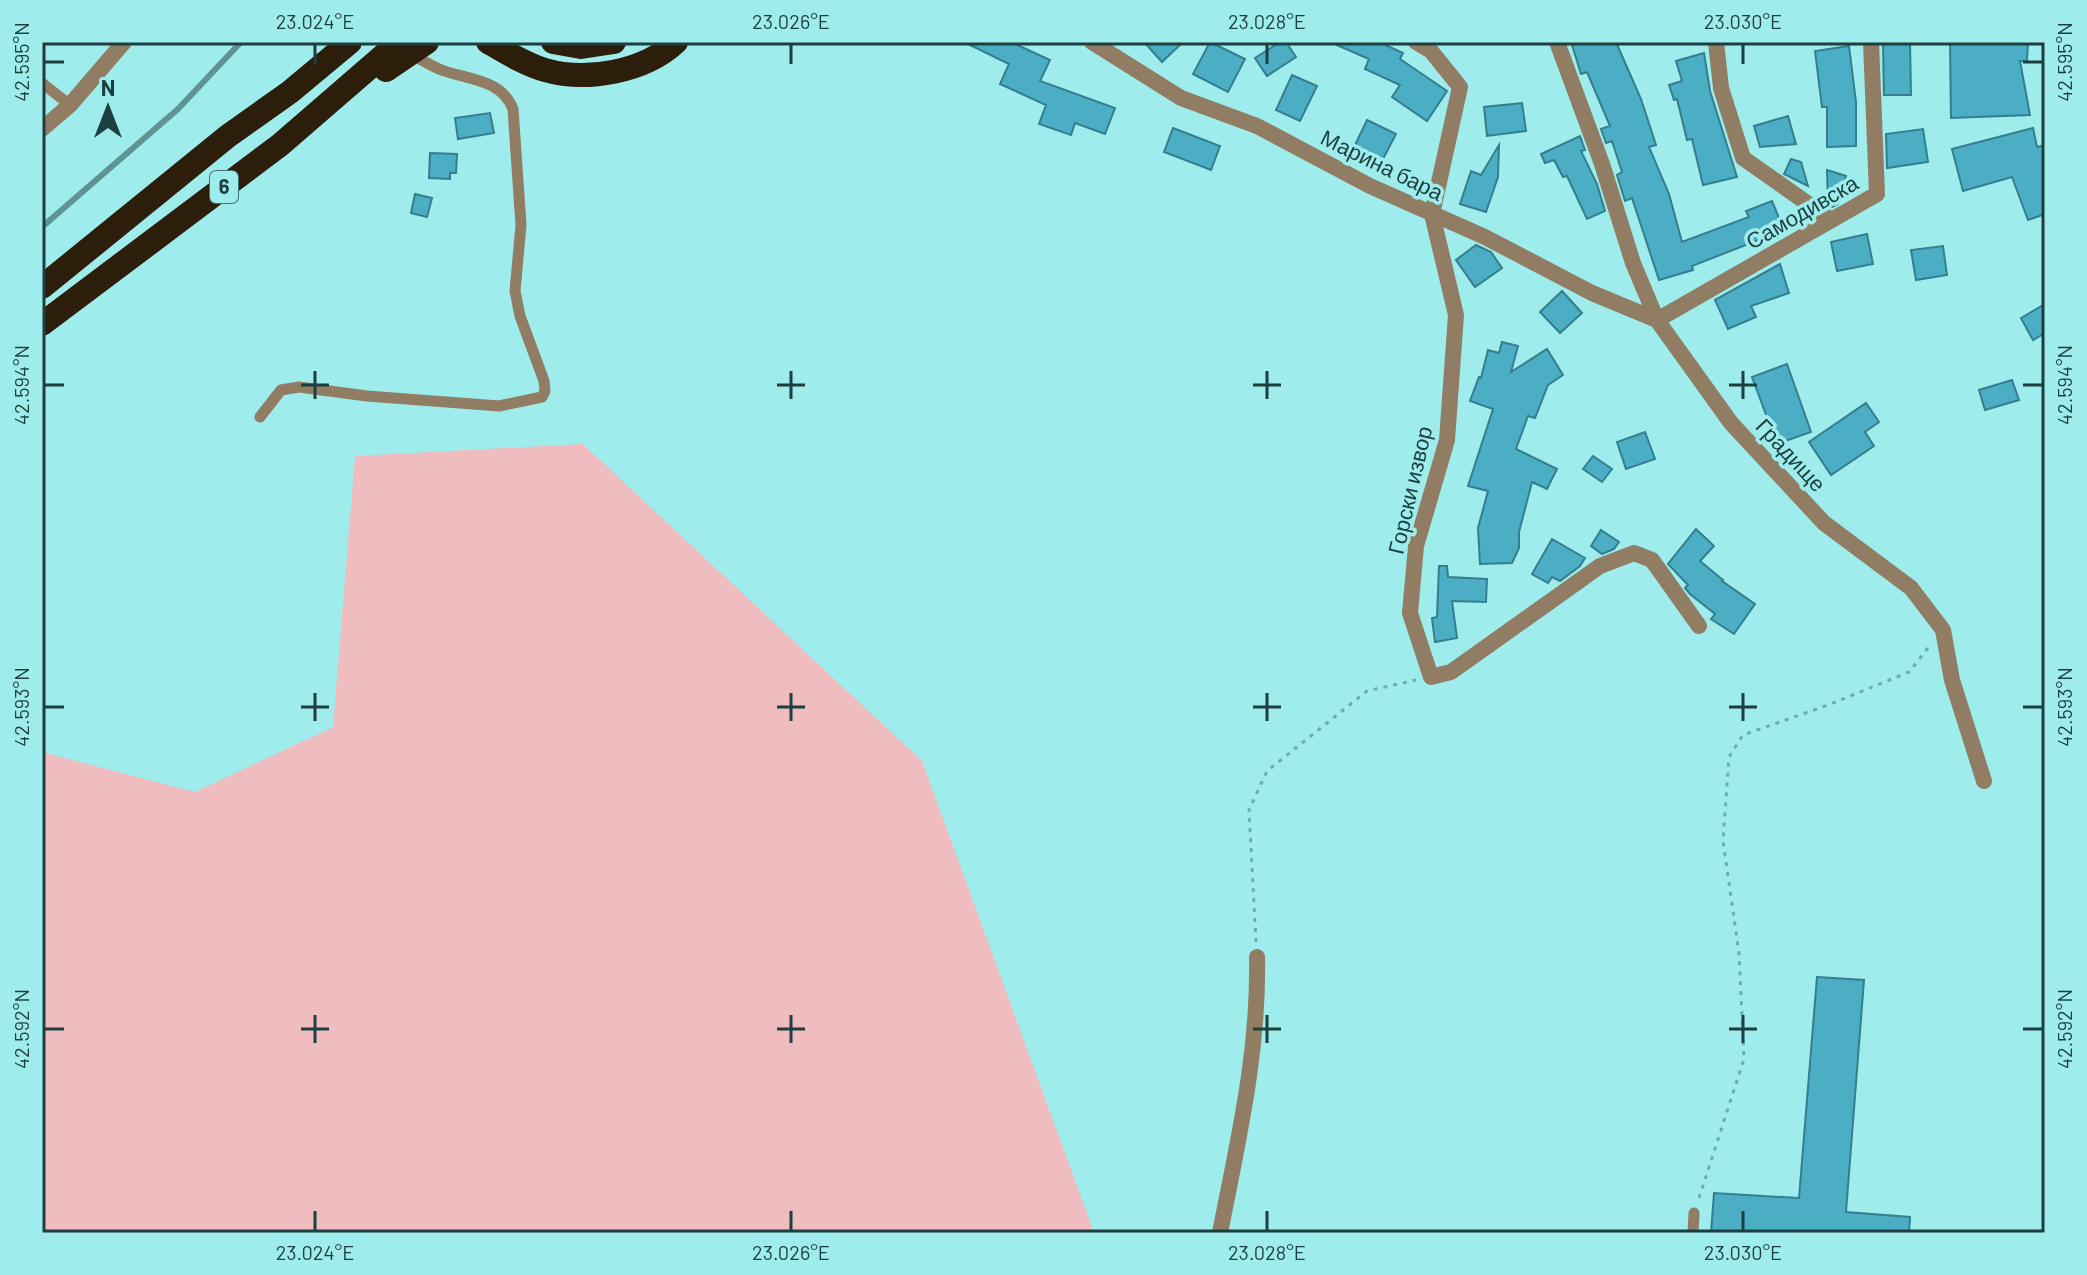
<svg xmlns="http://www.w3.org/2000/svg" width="2087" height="1275" viewBox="0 0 2087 1275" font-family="Barlow,sans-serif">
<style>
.green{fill:#efbdbf}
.building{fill:#4baec5;stroke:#347e8e;stroke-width:2}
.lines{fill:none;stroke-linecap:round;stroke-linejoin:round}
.path{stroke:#6fadac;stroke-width:3;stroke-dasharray:4 6;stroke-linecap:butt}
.lane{stroke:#917d64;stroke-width:11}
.street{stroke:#917d64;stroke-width:16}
.highway{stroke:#2c1e0a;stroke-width:24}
.rail{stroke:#5e9594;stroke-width:6}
.ticks{fill:none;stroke:#1e3f3f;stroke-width:3}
.labels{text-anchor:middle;stroke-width:7;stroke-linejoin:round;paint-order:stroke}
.shield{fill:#9eeceb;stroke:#447373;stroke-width:2}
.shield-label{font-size:20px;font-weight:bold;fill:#1e3f3f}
.street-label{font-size:22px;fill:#1e3f3f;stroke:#9eeceb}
.neatline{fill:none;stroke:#1e3f3f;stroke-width:3}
.ticks-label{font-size:20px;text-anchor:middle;fill:#1e3f3f}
</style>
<rect width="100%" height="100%" fill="#9eeceb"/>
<path class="green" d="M583 444 922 761 1092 1227V1233H42V752L195 792 333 727 355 456Z"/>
<path class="building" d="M964 42H1011L1050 60 1040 81 1115 108 1105 134 1075 123 1071 135 1039 124 1046 105 1000 84 1009 64Z
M1144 42H1183L1162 62Z
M1210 42 1245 59 1228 92 1193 74Z
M1280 42H1286L1296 57 1267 76 1255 58Z
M1330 42H1379L1403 53 1400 59 1447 91 1427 121 1392 97 1400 85 1365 69 1369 59Z
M1582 42H1616L1641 99 1656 145 1649 147 1669 194 1682 242 1749 217 1746 211 1772 201 1784 230 1692 266 1693 270 1659 280 1632 198 1625 201 1617 175 1622 172 1612 141 1606 143 1601 129 1610 126 1587 72 1581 74 1572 45Z
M1883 42H1910L1911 95H1884Z
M1950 42H2028L2027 61H2020L2030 115 1951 118Z
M1849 46 1856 102V146L1827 147V107H1822L1815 51Z
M1704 53 1710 91 1737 177 1703 185 1692 139 1687 140 1677 99 1674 100 1669 85 1682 81 1676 61Z
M1292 75 1317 86 1300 121 1276 110Z
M1522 103 1526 131 1487 136 1484 107Z
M490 113 494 133 458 139 455 118Z
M1788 116 1796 144 1760 147 1754 126Z
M1367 120 1396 134 1382 161 1354 147Z
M1173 128 1220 146 1211 170 1164 152Z
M2033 128 2037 147 2045 145V214L2028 220 2012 177 1963 191 1952 149Z
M1923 129 1928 162 1887 168 1886 134Z
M1580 136 1585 150 1581 151 1597 184 1605 211 1587 219 1567 176 1563 177 1554 160 1545 163 1541 154Z
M1499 145 1498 177 1486 212 1460 204 1471 171 1481 175Z
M430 153 457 154 456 173H450V179L429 178Z
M1791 159 1801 162 1808 186 1784 174Z
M1827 170 1846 176 1838 204 1832 207 1828 204Z
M415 194 432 198 427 217 411 213Z
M1867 234 1873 264 1837 271 1831 242Z
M1476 245 1491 252 1502 268 1475 287 1456 260Z
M1943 246 1947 275 1916 280 1911 250Z
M1780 264 1789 293 1751 306 1756 317 1728 329 1715 300Z
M1562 291 1582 313 1560 333 1540 312Z
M2045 304V333L2033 340 2021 318Z
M1502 342 1518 346 1511 372 1547 349 1563 375 1548 385 1535 418 1528 416 1516 449 1557 469 1547 489 1532 482 1519 532V548L1512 563 1480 564 1478 528 1488 491 1468 486 1493 409 1470 401 1479 377 1481 378 1488 350 1499 353Z
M1787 364 1811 432 1777 444 1752 377Z
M2012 380 2019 400 1985 410 1979 390Z
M1866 403 1879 422 1865 432 1874 446 1831 475 1809 442Z
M1645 432 1655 459 1626 469 1617 442Z
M1593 456 1612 469 1602 482 1583 469Z
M1696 529 1714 546 1700 561 1723 580 1722 581 1755 604 1734 634 1711 619 1715 614 1690 594 1685 588 1688 585 1668 564Z
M1601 530 1619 542 1614 549 1602 554 1591 546Z
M1552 539 1585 558 1580 566 1560 581 1552 577 1548 583 1532 574Z
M1439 566H1447L1448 577 1487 579 1486 602 1452 601 1457 638 1435 642 1432 618 1437 617Z
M1817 977 1864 980 1846 1212 1910 1217 1909 1233H1711L1714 1193 1799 1198Z"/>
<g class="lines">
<path class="path" d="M1256 942 1249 810 1267 771 1367 691 1416 680
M1699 1198 1744 1059 1739 953 1723 841 1729 757 1743 735 1828 705 1909 672 1928 648"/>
<path class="lane" d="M42 83 70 105
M260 417 281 390 299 387 367 396 499 406 542 397 545 391 544 381 520 316 515 291 521 225 513 109C501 78 466 80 439 69 430 65 420 59 411 54
M1693 1233 1694 1213"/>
<path class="street" d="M1092 42 1181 98 1257 126 1370 186 1485 237 1592 293 1657 320 1877 194 1871 42
M1416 42 1431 51 1460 87 1432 214 1456 315 1447 440 1416 546 1410 613 1431 677 1451 672 1600 566 1634 553 1652 560 1699 626
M1557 42 1602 164 1633 263 1657 320 1731 423 1824 523 1911 588 1943 630 1952 680 1984 781
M1716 42 1721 88 1743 158 1831 220
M42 129 70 105 124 42
M1220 1233C1238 1140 1259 1053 1257 957"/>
<path class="highway" d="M488 42C506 52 524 64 545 70 586 82 644 72 676 42
M553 42 581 47 614 42
M386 70 427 42
M42 287 228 136 290 92 350 42
M42 324 280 145 399 42"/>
<path class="rail" d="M42 227 178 109 241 42"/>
</g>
<path class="ticks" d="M315 44V64M791 44V64M1267 44V64M1743 44V64M44 62H64M2023 62H2043M315 371V399M791 371V399M1267 371V399M1743 371V399M44 385H64M301 385H329M777 385H805M1253 385H1281M1729 385H1757M2023 385H2043M315 693V721M791 693V721M1267 693V721M1743 693V721M44 707H64M301 707H329M777 707H805M1253 707H1281M1729 707H1757M2023 707H2043M315 1015V1043M791 1015V1043M1267 1015V1043M1743 1015V1043M44 1029H64M301 1029H329M777 1029H805M1253 1029H1281M1729 1029H1757M2023 1029H2043M315 1211V1231M791 1211V1231M1267 1211V1231M1743 1211V1231"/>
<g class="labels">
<rect class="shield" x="210" y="171" width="28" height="32" rx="6"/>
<g class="shield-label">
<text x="224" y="194">6</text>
</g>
<g class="street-label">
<text transform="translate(1382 165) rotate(26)" y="8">Марина бара</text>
<text transform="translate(1802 212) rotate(-30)" y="8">Самодивска</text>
<text transform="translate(1791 455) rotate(47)" y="8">Градище</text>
<text transform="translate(1410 490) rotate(-77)" y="8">Горски извор</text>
</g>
</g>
<rect width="2087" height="1275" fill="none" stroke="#9eeceb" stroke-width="88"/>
<g transform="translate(108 108)" stroke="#9eeceb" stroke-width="6" paint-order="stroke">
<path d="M0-6L14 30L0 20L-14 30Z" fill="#1e3f3f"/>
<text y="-12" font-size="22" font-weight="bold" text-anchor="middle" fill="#1e3f3f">N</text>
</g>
<rect x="44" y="44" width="1999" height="1187" class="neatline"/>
<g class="ticks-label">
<text x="315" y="29">23.024°E</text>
<text x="791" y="29">23.026°E</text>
<text x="1267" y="29">23.028°E</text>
<text x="1743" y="29">23.030°E</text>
<text transform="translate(22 62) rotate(-90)" y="7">42.595°N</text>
<text transform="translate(2065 62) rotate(-90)" y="7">42.595°N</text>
<text transform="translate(22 385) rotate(-90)" y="7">42.594°N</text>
<text transform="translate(2065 385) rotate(-90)" y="7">42.594°N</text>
<text transform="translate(22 707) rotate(-90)" y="7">42.593°N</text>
<text transform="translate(2065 707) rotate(-90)" y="7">42.593°N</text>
<text transform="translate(22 1029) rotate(-90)" y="7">42.592°N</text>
<text transform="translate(2065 1029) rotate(-90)" y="7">42.592°N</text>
<text x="315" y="1260">23.024°E</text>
<text x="791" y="1260">23.026°E</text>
<text x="1267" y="1260">23.028°E</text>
<text x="1743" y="1260">23.030°E</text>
</g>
</svg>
